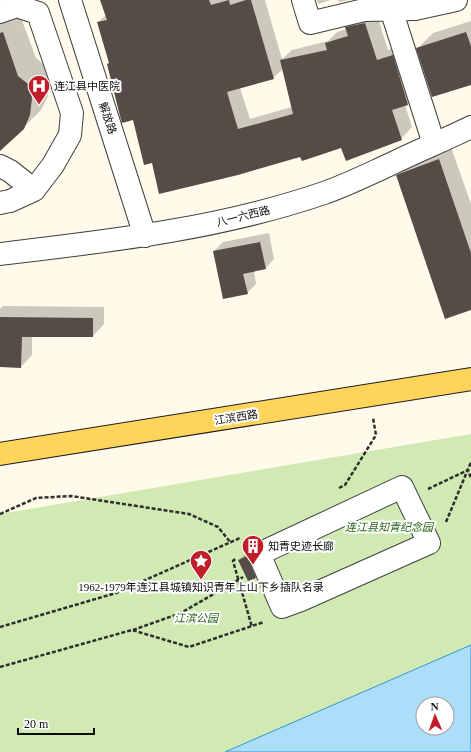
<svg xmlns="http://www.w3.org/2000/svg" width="471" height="752" viewBox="0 0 471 752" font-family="'Times New Roman','Noto Sans SC',serif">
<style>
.green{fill:#d1eab3}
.water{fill:#acdef9;stroke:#3095d3;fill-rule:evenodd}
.shadow{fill:#0003;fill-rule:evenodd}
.building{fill:#554c47}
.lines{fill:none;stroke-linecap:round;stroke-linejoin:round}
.minor-casing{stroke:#3f3f3f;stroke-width:24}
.major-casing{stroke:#1d1d1d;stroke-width:24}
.path{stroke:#2e2e2e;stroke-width:2.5;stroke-dasharray:4 2;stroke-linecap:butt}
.minor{stroke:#fff;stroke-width:22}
.major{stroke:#ffd45b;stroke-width:22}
.labels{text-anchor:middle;stroke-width:4;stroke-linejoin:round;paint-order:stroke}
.poi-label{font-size:11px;fill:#0c0c0c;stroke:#fff;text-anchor:start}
.street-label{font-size:11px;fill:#0c0c0c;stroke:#fff}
.park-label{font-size:11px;font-style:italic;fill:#2b651a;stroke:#fff}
</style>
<rect width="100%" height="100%" fill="#fffaea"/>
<path class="green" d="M471 434V645L225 752H0V514Z"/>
<path class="water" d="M471 645V752H225ZM423 704H447V728H423Z"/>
<path class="shadow" d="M101 0H265L282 59 292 50 328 41 337 32 347 29 346 28 357 17 376 12 388 50 404 45 419 93 408 104 405 105 412 127 401 139 342 147 301 155 152 162 110 63 98 22 106 15ZM283 69 292 107 250 119 240 88 273 78Z
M317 0H330L318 4Z
M338 0H348L339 2Z
M20 15 36 58 47 67 50 80 48 96 41 110 23 128 0 145V22Z
M471 21V84L418 48 433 33Z
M451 147 471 204V309L397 176 410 163Z
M269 233 274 259 265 269 254 271 256 284 247 293 214 251 223 242Z
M3 306 104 307V324L93 336H32V355L21 367 0 366V309Z
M256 548 264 568 255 577 239 560 248 551Z"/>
<path class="building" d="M100 0H209L211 5 229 0 230 5 246 0H251L274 79 227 92 238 129 293 114 280 60 327 50 325 43 348 36 345 27 365 23 377 60 393 55 408 105 392 110 402 140 346 161 341 148 302 161 300 157 238 175 159 194 152 163 144 165 133 120 122 123 120 116 107 64 109 63 97 22 107 20Z
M3 32 18 76 29 85 32 98 30 115 24 129 0 151V33Z
M466 32 471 46V85L432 97 416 48Z
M439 159 471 253V310L445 319 396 175Z
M260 242 266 269 243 274 248 294 223 299 213 251Z
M0 317 93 318V337H22L21 368 0 367Z
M247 556 256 578 248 581 238 560Z"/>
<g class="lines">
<g class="minor-casing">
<path id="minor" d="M70 0 145 236
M303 0 310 23 364 10 415 9 456 0
M391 9 434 144
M0 12 17 6 38 13 72 113 70 135 53 165 34 190 10 201 0 203
M0 166 10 171 34 190
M0 254C110 241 219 229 324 193 347 185 369 174 391 164 417 151 445 140 471 127
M402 487 429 543 301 600 282 607 259 554Z"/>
</g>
<g class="major-casing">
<path id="major" d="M0 454 471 379"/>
</g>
<path class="path" d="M339 488 345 485 376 435 373 418
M428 489 468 470 471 478
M0 514 36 498 71 496 189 514 218 527 231 543
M446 522 471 462
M235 559 233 561 252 627
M0 627 116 593 240 538
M133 630 181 613 243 577
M0 667 132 630 189 647 264 622"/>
<use href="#minor" class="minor"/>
<use href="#major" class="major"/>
</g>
<defs>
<g id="hospital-pin" transform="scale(1.15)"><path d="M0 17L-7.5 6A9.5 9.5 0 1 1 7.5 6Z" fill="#c11e29" stroke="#fff"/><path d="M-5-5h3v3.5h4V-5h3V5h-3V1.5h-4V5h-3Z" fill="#fff"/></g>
<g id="building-pin" transform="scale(1.15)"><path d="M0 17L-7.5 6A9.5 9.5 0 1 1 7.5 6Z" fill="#c11e29" stroke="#fff"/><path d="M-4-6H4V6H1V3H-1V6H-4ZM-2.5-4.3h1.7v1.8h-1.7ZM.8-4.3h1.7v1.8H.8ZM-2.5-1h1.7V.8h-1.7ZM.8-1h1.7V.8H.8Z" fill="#fff"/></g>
<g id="sight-pin" transform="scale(1.15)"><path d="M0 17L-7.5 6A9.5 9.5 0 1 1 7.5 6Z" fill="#c11e29" stroke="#fff"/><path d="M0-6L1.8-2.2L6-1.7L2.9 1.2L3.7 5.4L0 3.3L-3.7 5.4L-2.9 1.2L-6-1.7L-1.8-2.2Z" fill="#fff"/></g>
</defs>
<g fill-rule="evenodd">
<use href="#hospital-pin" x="39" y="86"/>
<use href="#building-pin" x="253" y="546"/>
<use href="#sight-pin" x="201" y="561"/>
</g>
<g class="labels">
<g class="poi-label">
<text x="54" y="90">连江县中医院</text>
<text x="268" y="550">知青史迹长廊</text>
<text x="201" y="591" text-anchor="middle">1962-1979年连江县城镇知识青年上山下乡插队名录</text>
</g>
<g class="street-label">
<text transform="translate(108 118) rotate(72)" y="4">解放路</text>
<text transform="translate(243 216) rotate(-14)" y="4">八一六西路</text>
<text transform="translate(236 417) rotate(-9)" y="4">江滨西路</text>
</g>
<g class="park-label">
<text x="389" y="531">连江县知青纪念园</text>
<text x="196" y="622">江滨公园</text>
</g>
</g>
<g transform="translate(435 716) rotate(358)"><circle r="19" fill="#ffffff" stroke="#9e9e9e"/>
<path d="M0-3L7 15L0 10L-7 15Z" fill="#c11e29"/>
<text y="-6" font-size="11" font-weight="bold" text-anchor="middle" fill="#0c0c0c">N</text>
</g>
<path d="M18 728v6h76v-6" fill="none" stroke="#0c0c0c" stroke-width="2"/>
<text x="24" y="728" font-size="12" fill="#0c0c0c" stroke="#ffffff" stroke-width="3" paint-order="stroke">20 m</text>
</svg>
